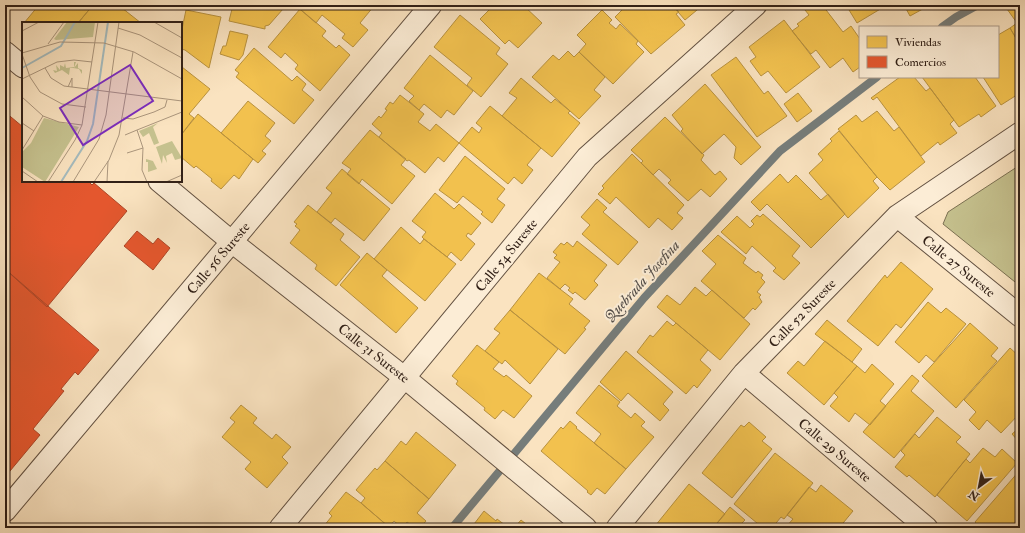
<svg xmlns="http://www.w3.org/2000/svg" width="1025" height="533" viewBox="0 0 1025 533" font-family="'IM FELL Double Pica',serif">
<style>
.green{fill:#c5c18e;stroke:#7b7052}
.homes{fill:#f2c14e;stroke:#b8913e}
.shops{fill:#e4572e;stroke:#ae4627}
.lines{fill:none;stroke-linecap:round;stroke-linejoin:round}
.stream{stroke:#767d7b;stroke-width:8}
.street-casing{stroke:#635141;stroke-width:23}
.street{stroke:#fcedd6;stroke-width:21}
.labels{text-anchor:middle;stroke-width:4;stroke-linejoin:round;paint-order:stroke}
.street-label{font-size:14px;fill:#312017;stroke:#fcedd6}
.water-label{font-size:15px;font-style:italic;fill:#544e49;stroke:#fcedd6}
.inset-river{fill:none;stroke:#a4bbbe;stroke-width:2}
.inset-road{fill:none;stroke:#aa957c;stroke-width:1}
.view{fill:#7b2cbf;fill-opacity:0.15;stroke:#7b2cbf;stroke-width:2}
.inset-edge{fill:none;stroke:#312017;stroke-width:2}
</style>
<rect width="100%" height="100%" fill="#fae3c0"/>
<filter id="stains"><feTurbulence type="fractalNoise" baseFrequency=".005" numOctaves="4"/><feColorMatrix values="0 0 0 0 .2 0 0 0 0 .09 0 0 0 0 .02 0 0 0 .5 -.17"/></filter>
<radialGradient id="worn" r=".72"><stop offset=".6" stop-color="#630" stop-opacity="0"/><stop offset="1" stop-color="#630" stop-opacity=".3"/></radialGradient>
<path class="green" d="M1020 165V286L943 224 948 212Z"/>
<path class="homes" d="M39 5H93L78 23H24Z
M93 5H101L104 8 107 5H116L121 10 122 8 141 23H78Z
M233 5H274L283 9 269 25 265 26V29L229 21Z
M295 5H373L374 6 360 23 368 30 353 47 342 38 345 34 322 15 316 23Z
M488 5H523L542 23 518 48 509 40 505 44 480 19 491 8Z
M617 5H672L679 12 676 14 685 25 651 54 615 17 622 10Z
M672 5H703L685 20Z
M807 5H825L823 6 843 32 851 26 860 39V67L853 72 843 58 830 68 816 50 811 54 792 31 799 26 797 24 809 15 805 10 808 8Z
M846 5H887L857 23Z
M904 5H930L910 16Z
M1014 5H1020V45L1010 28 1017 23 1007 9Z
M300 9 326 31 322 36 336 48 339 45 350 55 320 91 295 69 298 65 285 53 281 58 268 47Z
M186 10 221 17 209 68 185 50 181 49V34Z
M602 10 612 20 609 23 616 29 620 24 638 41 636 44 644 52 613 84 579 52 586 44 577 35Z
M460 15 500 48 496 54 508 64 481 97 467 85 472 78 434 47Z
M784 20 820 67 786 93 768 71 761 76 750 61 756 57 749 47Z
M1010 28 1020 45V93L1001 105 983 77H998V35Z
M230 31 248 35 243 55 239 60 220 54 223 46H226Z
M254 48 292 81 297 76 306 84 302 90 314 100 294 124 236 77 239 73 235 70Z
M568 51 574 57 579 52 605 77 594 90 601 96 579 119 532 77 553 55 559 60Z
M430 55 473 91 454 115 447 110 441 118 424 104 419 110 409 101 414 96 404 88Z
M736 57 764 94 768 91 787 116 757 137 711 75Z
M182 67 210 89 189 114 194 118 181 135V69Z
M900 77H914L926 91 930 88 954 120 950 124 957 133 940 145 938 142 921 156 877 97 873 100 871 98Z
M922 77H975L996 106 981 117 979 114 959 127Z
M521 78 551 103 555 99 570 111 568 113 580 123 552 157 502 116 517 98 509 93Z
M705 84 761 147 741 165 734 158 736 147 724 134 702 154 681 131 683 129 672 115Z
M798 93 812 111 797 122 784 104Z
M400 95 424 114 418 122 430 131 436 124 459 143 444 162 438 157 425 173 409 160 407 161 379 137 382 133 372 124 379 116 381 118 387 110 385 109 390 102 393 104Z
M248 101 275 123 265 136 271 141 262 151 266 154 258 163 221 133Z
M490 106 541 148 527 165 533 170 522 184 514 177 508 184 459 143 472 127 479 133 482 128 476 123Z
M877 111 894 131 899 127 925 162 890 190 877 177 838 129 856 115 862 122Z
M198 114 253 159 239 179 234 175 221 189 211 181 212 179 196 166 194 168 181 157V135Z
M665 117 704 155 701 160 715 175 720 171 727 179 710 197 701 189 688 201 668 183 671 180 659 169 653 175 641 163 643 161 631 150Z
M370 130 406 159 401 165 415 176 392 204 362 179 359 184 347 174 351 169 342 163Z
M839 131 877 177 873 181 879 188 848 218 809 173 823 160 818 154 832 141 830 139Z
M632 154 684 205 677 213 683 218 672 230 658 218 649 228 616 197 610 204 598 194 604 188 602 186Z
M465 156 505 189 497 199 505 205 492 223 481 214 483 212 463 196 457 203 439 190Z
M342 169 390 209 364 241 335 218 331 223 317 212 332 193 326 188Z
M780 174 788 183 796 175 821 200 828 194 845 214 811 248 767 204 760 211 751 202Z
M435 193 454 209 459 204 481 223 471 235 468 233 466 236 475 244 461 261 451 252 447 257 424 239 422 237 426 232 412 221Z
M597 199 607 208 603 212 638 242 618 265 582 234 590 225 581 217Z
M308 205 344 234 340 240 360 257 336 286 315 269 317 265 290 243 300 230 295 226 297 224 294 222Z
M763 214 800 246 792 256 800 263 784 280 773 271 776 268 752 246 746 254 721 232 737 216 750 228 754 224 751 221 757 215 760 217Z
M401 227 420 244 424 239 456 264 425 301 374 259Z
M718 235 746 258 743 263 756 273 758 271 763 275 761 278 765 282 757 292 761 295 759 297 762 302 755 310 753 308 744 318 701 281 716 264 702 251Z
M577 241 607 265 594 281 598 285 585 300 575 292 573 294 568 290 570 288 565 284 560 289 547 278 560 262 554 258 557 255 553 252 561 243 564 245 567 242 573 247Z
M367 253 387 270 382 276 418 308 396 333 340 285Z
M901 262 933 289 901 328 896 324 878 346 847 321 885 275 887 278Z
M539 273 573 299 569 304 590 321 584 328 586 329 565 354 510 310Z
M695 287 706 296 712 290 750 324 720 360 657 307 667 295 680 305Z
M928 302 941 313 946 308 966 324 934 362 926 355 919 363 895 342Z
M510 310 558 349 530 384 505 360 502 364 485 351 500 333 494 329Z
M827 320 862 349 852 362 815 334Z
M667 321 673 326 676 323 708 350 700 360 711 370 697 388 694 385 686 394 637 352 650 335 653 337Z
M970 323 998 348 991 356 997 361 956 408 922 376Z
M825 341 857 366 824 405 787 373 798 361 804 366Z
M477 345 499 362 493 369 504 377 506 375 532 396 514 418 503 410 495 419 484 410 485 408 456 384 458 381 452 376Z
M1010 348 1020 357V413L1001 433 987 420 979 430 969 420 976 412 964 400Z
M626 351 673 392 663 404 669 410 660 421 628 393 621 401 600 382Z
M872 364 894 384 880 401 886 406 870 425 855 413 849 422 830 406 838 397 834 393 857 366 865 373Z
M912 375 919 381 911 391 934 411 894 458 863 432Z
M599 385 620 402 617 406 631 418 635 413 645 422 641 426 654 437 626 469 594 443 601 434 576 413Z
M241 405 257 418 253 423 272 439 276 434 291 447 282 457 288 463 267 488 245 469 251 462 222 437 235 422 230 418Z
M937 417 961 437 956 442 970 454 935 497 909 475 907 477 895 467 905 455 901 451 915 434 919 438Z
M570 421 577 427 576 428 626 469 605 494 597 488 591 495 587 492 588 491 541 451 561 427 563 429Z
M749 422 766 437 762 441 772 449 732 498 702 473 741 425 744 427Z
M1020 427V443L1012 434Z
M416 432 456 465 429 499 385 461 401 441 406 445Z
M983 448 995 457 1002 449 1017 463 967 521 937 495 966 459 970 463Z
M775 453 813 483 784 519 781 517 772 528H763L734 504Z
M385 461 429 499 417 513 426 521 420 528H415L407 522 402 528 394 521 389 527 361 503 365 498 356 490 375 468 377 470Z
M1020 470V492L1016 497 1020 501V528H981L975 522Z
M689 484 725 514 713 528H658L655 526Z
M821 485 853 511 839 528H785L793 519 787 515 809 487 816 492Z
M346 492 361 503 390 528 323 527 332 516 329 513Z
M730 507 745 520 739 526 741 528H713Z
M484 511 496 521 497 519 509 528H471Z
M521 520 531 528H514Z"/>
<path class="shops" d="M5 112 23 127V181H88L92 185 94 183 127 211 47 307 5 269Z
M137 231 153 244 158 238 170 248 153 270 124 246Z
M5 269 99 350 78 375 75 372 61 389 64 391 33 429 40 435 5 477Z"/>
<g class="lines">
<path class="stream" d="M942 27 956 17 978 5
M452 528 644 298 780 151 877 77"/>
<g class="street-casing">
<path id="street" d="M5 52 23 67
M159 181 232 242 405 378 586 528
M897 216 1020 316
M744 373 927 528
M5 511 431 5
M280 528 587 157 756 5
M617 528 744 373 897 216 1020 133"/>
</g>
<use href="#street" class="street"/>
</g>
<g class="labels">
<g class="street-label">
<text transform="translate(506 255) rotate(-51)" y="5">Calle 54 Sureste</text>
<text transform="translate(218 258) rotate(-50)" y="5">Calle 56 Sureste</text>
<text transform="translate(959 266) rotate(39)" y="5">Calle 27 Sureste</text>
<text transform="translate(802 313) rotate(-46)" y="5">Calle 52 Sureste</text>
<text transform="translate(374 353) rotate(38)" y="5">Calle 31 Sureste</text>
<text transform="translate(835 450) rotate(40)" y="5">Calle 29 Sureste</text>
</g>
<g class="water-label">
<text transform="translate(642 281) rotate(-48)" y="5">Quebrada Josefina</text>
</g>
</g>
<g transform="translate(22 22)">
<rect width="160" height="160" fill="#fae3c0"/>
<path d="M45 0H73L71 15 34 18 32 17ZM52 40H54L52 46 56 41V46L60 48V52L57 47 51 46H48L47 53 40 48 33 51 31 48 35 49 34 43 38 48V43L42 45 43 41 44 46 52 45ZM22 96 57 105 23 160 0 145V130L9 121ZM136 101 131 105 137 121 132 123 127 111 121 115 117 109ZM150 119 160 136 153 138 150 131 144 134 145 141 141 133 140 142 134 125ZM124 137 131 139 135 147 126 150V140H124Z" fill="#c5c18e"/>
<path class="inset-river" d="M0 46 39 24 53 0M39 160 65 119 71 102 86 0"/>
<path class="inset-road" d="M132 0 160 16M96 6 118 13 160 36M0 9 17 0M26 22 42 0M0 31 38 20 82 21 112 30 160 57M0 32 8 55 18 70 40 82 64 85M23 46 29 56 42 64 160 79M0 57 35 40 52 38 70 40M46 65 50 56V65M0 75 21 94 37 100 60 103M101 96 111 97 132 90 143 85 145 78M0 101 12 109M103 113 115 108M0 128 21 94M105 131 121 126M0 149 16 160M26 160 53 118 60 103 76 0M51 160 77 117 84 93 97 0M72 160 87 138 97 113 111 30M85 160 86 139M125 160 120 148 121 126 115 108 160 90M144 160 160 153"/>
<path class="view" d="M108 43 131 79 61 123 38 86Z"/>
<rect width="160" height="160" class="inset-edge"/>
</g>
<rect width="1025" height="533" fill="none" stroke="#fae3c0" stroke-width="20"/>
<rect x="6" y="6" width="1013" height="521" fill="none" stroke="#312017" stroke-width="2"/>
<rect x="10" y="10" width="1005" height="513" fill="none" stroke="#312017"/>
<rect x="859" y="26" width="140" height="52" fill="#fcedd6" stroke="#ab9b8a"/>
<rect x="867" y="36" width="20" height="12" fill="#f2c14e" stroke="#ab9b8a"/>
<text x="895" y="46" font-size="12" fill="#312017">Viviendas</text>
<rect x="867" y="56" width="20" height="12" fill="#e4572e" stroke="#ab9b8a"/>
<text x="895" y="66" font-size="12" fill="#312017">Comercios</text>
<g transform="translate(979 487) rotate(212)" stroke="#fcedd6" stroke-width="3" paint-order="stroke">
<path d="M0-3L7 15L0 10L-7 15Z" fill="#312017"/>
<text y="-6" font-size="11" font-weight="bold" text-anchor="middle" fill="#312017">N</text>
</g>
<rect width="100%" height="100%" filter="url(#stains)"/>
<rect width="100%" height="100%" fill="url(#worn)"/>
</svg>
